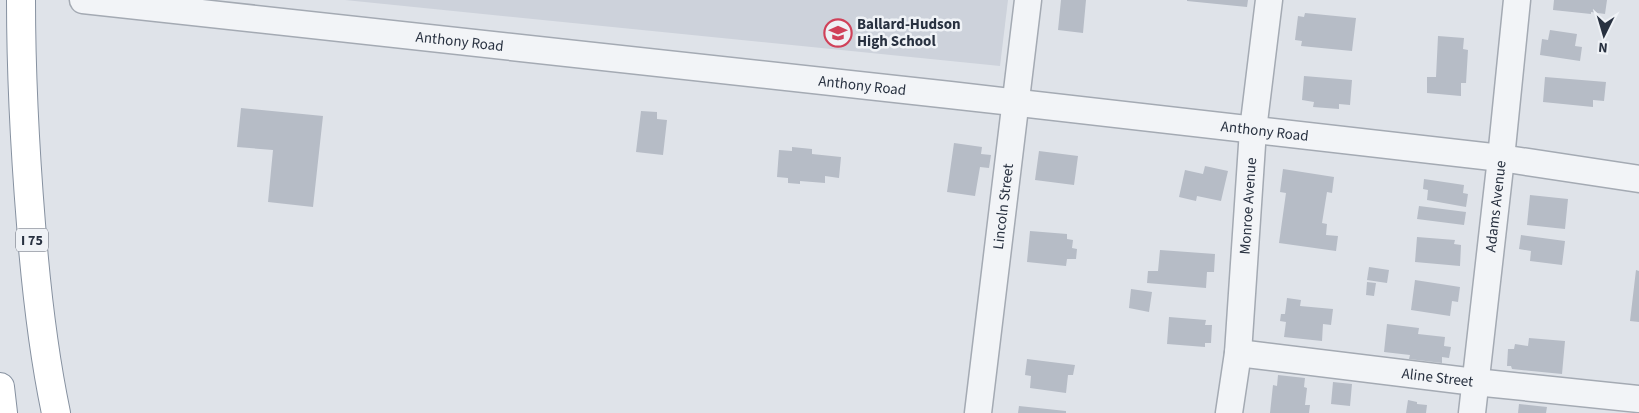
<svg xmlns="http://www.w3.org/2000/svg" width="1639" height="413" viewBox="0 0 1639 413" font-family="'Source Sans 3',sans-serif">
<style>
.built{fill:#cdd2db}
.building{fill:#b6bcc6}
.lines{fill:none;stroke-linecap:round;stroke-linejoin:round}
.minor-casing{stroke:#a4aab3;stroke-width:29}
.highway-casing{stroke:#8691a0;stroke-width:30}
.minor{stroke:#f2f4f7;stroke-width:26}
.highway{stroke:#fff;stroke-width:28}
.labels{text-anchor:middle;stroke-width:5;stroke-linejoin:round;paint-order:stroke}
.shield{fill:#eff2f6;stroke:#646b77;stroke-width:1}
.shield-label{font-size:14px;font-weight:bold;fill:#283140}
.poi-label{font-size:15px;font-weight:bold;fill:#283140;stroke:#eff2f6;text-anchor:start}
.street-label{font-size:15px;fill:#283140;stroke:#eff2f6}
</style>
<rect width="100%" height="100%" fill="#dfe3e9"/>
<path class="built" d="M345 0H1008L1000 66Z"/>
<path class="building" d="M1061 0H1086L1083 33 1058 30Z
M1187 0H1248L1247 7 1187 1Z
M1554 0H1607L1605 14 1591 12V14L1553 10Z
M1305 13 1356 18 1352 51 1301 46 1302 41 1295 40 1298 16 1304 17Z
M1550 30 1577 34 1575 46 1582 47 1580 61 1540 55 1542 39 1548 40Z
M1438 36 1464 38 1463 49 1468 50 1466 83H1461V96L1427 93V77H1436Z
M1304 76 1352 80 1350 105 1339 104V109L1313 107 1314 102 1302 100Z
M1545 77 1606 82 1604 101 1593 100V107L1543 102Z
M241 108 323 116 313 207 268 202 273 150 237 147Z
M641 111 657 112V119L667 120 663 155 636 152Z
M954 143 982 147 981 154 991 155 989 168 980 167 975 196 947 192Z
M792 147 812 149V154L841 157 839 178 825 176V183L800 181V184L788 183V178L777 177 779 150 792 151Z
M1039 151 1078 156 1074 185 1035 180Z
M1205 166 1228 171 1221 201 1197 196 1196 201 1179 197 1185 170 1203 174Z
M1283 169 1334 177 1332 193 1327 192 1322 223 1327 224 1326 235 1338 236 1336 251 1279 243 1286 193 1280 192Z
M1424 179 1464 185 1463 193 1468 194 1466 207 1427 200 1428 190 1423 189Z
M1530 195 1568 199 1565 229 1527 225Z
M1419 206 1466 212 1464 225 1417 219Z
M1030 231 1067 234V239L1073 240 1072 248 1077 249 1076 259H1067L1066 266 1027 262Z
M1521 235 1565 241 1562 265 1530 261 1531 251 1519 249Z
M1417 237 1455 240 1454 244 1461 245 1460 266 1415 262Z
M1160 250 1215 254 1214 272H1207L1206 288 1147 283 1148 271H1158Z
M1369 267 1389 270 1387 283 1367 280Z
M1636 270 1639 271V322L1630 321Z
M1415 280 1460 287 1458 302 1452 301 1450 316 1411 310Z
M1367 282 1376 283 1374 296 1366 295Z
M1131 289 1152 292 1149 312 1129 308Z
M1287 298 1301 300 1300 306 1333 309 1331 325 1323 324 1322 341 1284 337 1286 322 1280 321 1281 314H1285Z
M1169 317 1206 320 1205 325H1212L1211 343H1205V347L1167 344Z
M1387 324 1419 328 1418 334 1445 337 1444 346 1451 347 1449 358 1442 357V363L1409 359 1410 355 1384 352Z
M1529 338 1565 341 1562 374 1512 369 1511 366H1507L1508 349H1514L1515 344 1528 346Z
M1027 359 1075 365 1073 375H1068L1066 393 1030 388 1031 376 1025 375Z
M1278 375 1305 378 1304 387 1307 388 1305 405H1310L1309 413H1270L1273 385 1277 386Z
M1333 382 1352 384 1350 406 1331 404Z
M1408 400 1417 402V404L1427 405 1426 413H1406Z
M1519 404 1547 407 1546 413H1518Z
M1019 406 1066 411V413H1018Z"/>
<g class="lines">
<g class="minor-casing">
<g id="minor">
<path id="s1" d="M83 0 950 95 1501 158 1639 179"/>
<path id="s2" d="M1238 353 1475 382 1639 399"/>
<path id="s3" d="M978 413 1028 0"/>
<path id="s4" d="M1229 413 1238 353 1253 130 1269 0"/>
<path id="s5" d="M1472 413 1501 158 1517 0"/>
</g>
</g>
<g class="highway-casing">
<path id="highway" d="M21 0C21 75 25 150 31 224 36 288 43 351 56 413
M0 387 3 413"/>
</g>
<use href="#minor" class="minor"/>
<use href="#highway" class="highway"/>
</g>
<defs>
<g id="school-ring" transform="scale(1.4375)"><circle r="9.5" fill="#eff2f6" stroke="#d04159" stroke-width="1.5"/><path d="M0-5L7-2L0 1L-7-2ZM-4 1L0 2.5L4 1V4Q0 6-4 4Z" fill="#d04159"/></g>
</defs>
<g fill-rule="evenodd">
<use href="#school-ring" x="838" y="33"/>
</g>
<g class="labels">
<rect class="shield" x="16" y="228.5" width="32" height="23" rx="4"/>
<g class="shield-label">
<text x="32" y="245">I 75</text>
</g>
<g class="poi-label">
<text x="857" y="29">Ballard-Hudson<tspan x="857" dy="17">High School</tspan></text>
</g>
<g class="street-label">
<text dy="5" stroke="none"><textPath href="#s1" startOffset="379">Anthony Road</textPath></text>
<text dy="5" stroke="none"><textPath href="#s1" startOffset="784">Anthony Road</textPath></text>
<text dy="5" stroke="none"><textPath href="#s1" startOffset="1189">Anthony Road</textPath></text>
<text dy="5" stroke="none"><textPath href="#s3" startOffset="208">Lincoln Street</textPath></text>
<text dy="5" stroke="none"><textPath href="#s4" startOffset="208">Monroe Avenue</textPath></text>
<text dy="5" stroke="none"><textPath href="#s5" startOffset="208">Adams Avenue</textPath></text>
<text dy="5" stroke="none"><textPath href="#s2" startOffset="201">Aline Street</textPath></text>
</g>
</g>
<g transform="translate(1604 35) rotate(185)" stroke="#eff2f6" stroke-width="4" paint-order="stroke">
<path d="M0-4L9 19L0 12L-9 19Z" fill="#283140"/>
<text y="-8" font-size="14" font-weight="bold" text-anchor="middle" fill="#283140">N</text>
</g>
</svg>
